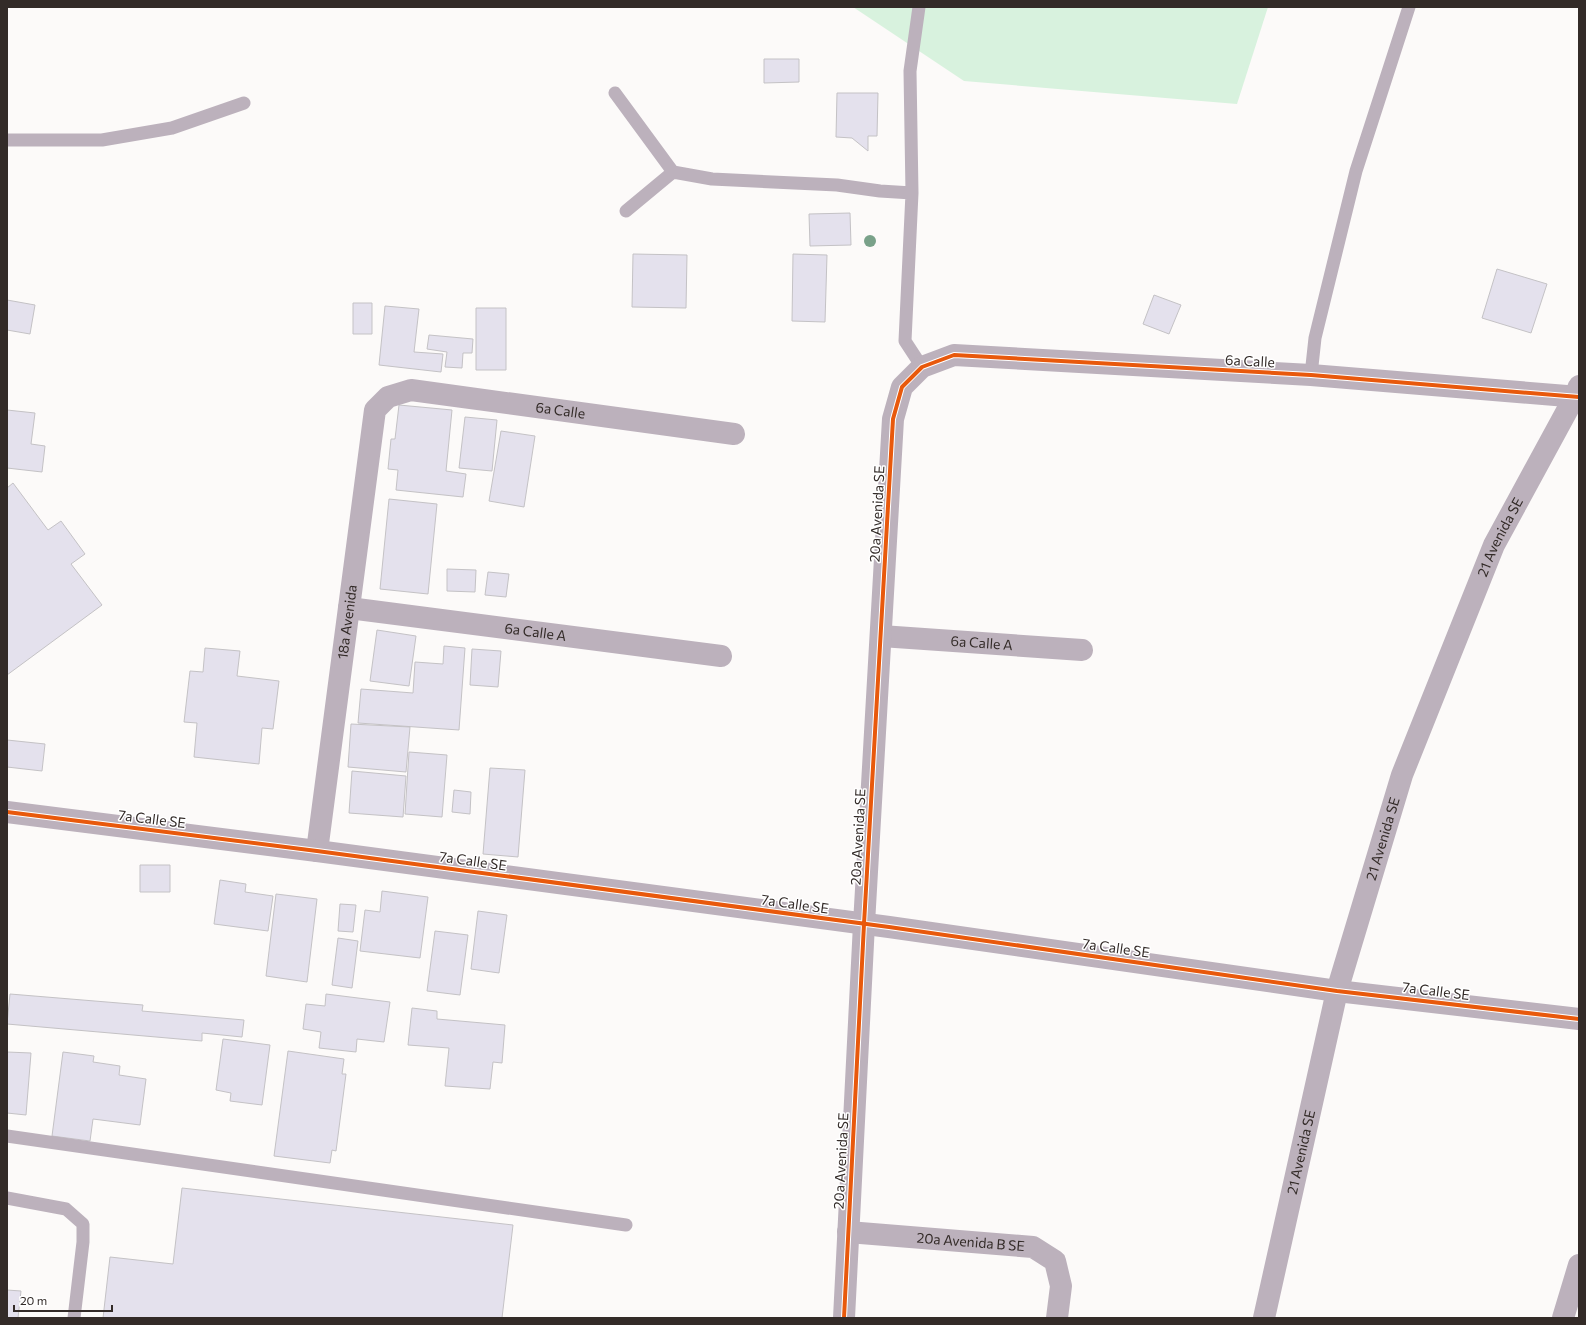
<svg xmlns="http://www.w3.org/2000/svg" width="1586" height="1325" viewBox="0 0 1586 1325" font-family="Commissioner,sans-serif">
<style>
.green{fill:#d8f2de}
.building{fill:#e4e1ed;stroke:#c4c2c5}
.lines{fill:none;stroke-linecap:round;stroke-linejoin:round}
.service{stroke:#bcb1bc;stroke-width:13}
.minor{stroke:#bcb1bc;stroke-width:22}
.tertiary{stroke:#bcb1bc;stroke-width:22}
.cycleway-casing{stroke:#fff;stroke-width:6}
.cycleway{stroke:#e8590c;stroke-width:4}
.tree{fill:#79a189}
.labels{text-anchor:middle;stroke-width:3;stroke-linejoin:round;paint-order:stroke}
.street-label{font-size:14px;fill:#332b28;stroke:#fff}
</style>
<rect width="100%" height="100%" fill="#fcfaf9"/>
<path class="green" d="M853 7H1268L1237 104 964 81Z"/>
<path class="building" d="M764 59H799V82L764 83Z
M837 93H878L877 136H868V151L852 138 836 137Z
M850 213 851 245 810 246 809 214Z
M633 254 687 255 686 308 632 307Z
M793 254 827 255 825 322 792 321Z
M1497 269 1547 284 1531 333 1482 318Z
M1154 295 1181 305 1169 334 1143 324Z
M7 300 35 305 30 334 7 330Z
M353 303H372V334H353Z
M385 306 419 309 414 352 443 354 441 372 379 365Z
M476 308H506V370H476Z
M429 335 473 339 472 353H463L462 368 445 367 447 352 427 349Z
M399 405 452 410 446 471 466 474 463 497 396 490 398 470 388 469 391 439H395Z
M7 410 35 413 31 444 45 446 42 472 7 468Z
M465 417 497 420 492 471 459 468Z
M501 431 535 436 524 507 489 501Z
M13 483 48 530 61 521 85 554 71 564 102 605 7 675V488Z
M389 499 437 504 428 594 380 589Z
M447 569 476 570 475 592 447 591Z
M488 572 509 574 506 597 485 595Z
M377 630 416 636 409 686 370 681Z
M444 646 465 648 459 730 358 723 361 689 413 693 415 662 443 664Z
M205 648 240 651 237 676 279 681 273 729 262 728 259 764 194 757 197 723 184 722 190 671 203 672Z
M472 649 501 651 498 687 470 685Z
M351 724 410 727 406 772 348 767Z
M7 740 45 744 42 771 7 767Z
M409 752 447 755 442 817 405 814Z
M490 768 525 770 518 857 483 854Z
M352 771 406 776 403 817 349 813Z
M454 790 471 792 470 814 452 812Z
M140 865H170V892H140Z
M220 880 246 884 245 892 273 896 268 931 214 924Z
M382 891 428 897 420 958 360 951 365 910 380 912Z
M276 894 317 899 307 982 266 976Z
M340 904 356 905 353 932 338 931Z
M478 911 507 915 499 973 471 969Z
M435 931 468 935 460 995 427 991Z
M338 938 358 941 352 988 332 985Z
M10 994 143 1005 142 1011 244 1020 242 1037 202 1033V1041L7 1024Z
M326 994 390 1002 384 1042 357 1039 356 1052 319 1048 321 1032 303 1029 306 1004 325 1006Z
M412 1008 437 1011V1019L505 1025 502 1063 493 1062 490 1089 445 1086 449 1048 408 1045Z
M223 1039 270 1045 262 1105 230 1101 231 1093 216 1090Z
M288 1051 344 1059 342 1074H346L336 1151 332 1150 330 1163 274 1156Z
M7 1052 31 1053 26 1115 7 1113Z
M63 1052 94 1056 93 1062 120 1066 119 1075 146 1079 140 1125 93 1119 90 1141 52 1136Z
M182 1188 513 1225 502 1318H103L110 1257 173 1264Z
M7 1290 21 1291 18 1318H7Z"/>
<g class="lines">
<path class="service" d="M615 93 673 172 712 179 837 185 880 191 912 193 905 341 922 367
M7 140H102L172 128 244 103
M912 193 910 71 919 7
M626 211 673 172
M1311 375 1315 338 1356 171 1409 7
M7 1136 626 1225
M7 1198 66 1209 83 1224V1242L74 1318"/>
<g class="minor">
<path id="s1" d="M349 608 721 656"/>
<path id="s2" d="M881 636 1082 650"/>
<path id="s3" d="M317 851 375 410 388 397 411 390 734 434"/>
<path id="s4" d="M848 1232 1033 1247 1055 1261 1061 1286 1057 1318"/>
<path d="M844 1318 864 924 893 419 902 387 922 367 954 355 1311 375 1579 397"/>
<path d="M1563 1318 1579 1265"/>
</g>
<g class="tertiary">
<path d="M7 812 317 851 889 927 1337 991 1579 1019"/>
<path id="s5" d="M1264 1318 1337 991 1402 775 1494 545 1575 396 1579 386"/>
</g>
<g class="cycleway-casing">
<path id="cycleway" d="M7 812 317 851 889 927 1337 991 1579 1019
M844 1318 864 924 893 419 902 387 922 367 954 355 1311 375 1579 397"/>
</g>
<use href="#cycleway" class="cycleway"/>
</g>
<circle class="tree" cx="870" cy="241" r="6"/>
<g class="labels">
<g class="street-label">
<text transform="translate(1250 361) rotate(3)" y="5">6a Calle</text>
<text dy="5" stroke="none"><textPath href="#s3" startOffset="638">6a Calle</textPath></text>
<text transform="translate(877 514) rotate(-87)" y="5">20a Avenida SE</text>
<text dy="5" stroke="none"><textPath href="#s5" startOffset="818">21 Avenida SE</textPath></text>
<text dy="5" stroke="none"><textPath href="#s3" startOffset="231">18a Avenida</textPath></text>
<text dy="5" stroke="none"><textPath href="#s1" startOffset="188">6a Calle A</textPath></text>
<text dy="5" stroke="none"><textPath href="#s2" startOffset="101">6a Calle A</textPath></text>
<text transform="translate(152 819) rotate(7)" y="5">7a Calle SE</text>
<text transform="translate(858 837) rotate(-87)" y="5">20a Avenida SE</text>
<text dy="5" stroke="none"><textPath href="#s5" startOffset="494">21 Avenida SE</textPath></text>
<text transform="translate(473 861) rotate(8)" y="5">7a Calle SE</text>
<text transform="translate(795 904) rotate(8)" y="5">7a Calle SE</text>
<text transform="translate(1116 948) rotate(8)" y="5">7a Calle SE</text>
<text transform="translate(1436 991) rotate(7)" y="5">7a Calle SE</text>
<text dy="5" stroke="none"><textPath href="#s5" startOffset="170">21 Avenida SE</textPath></text>
<text transform="translate(841 1161) rotate(-87)" y="5">20a Avenida SE</text>
<text dy="5" stroke="none"><textPath href="#s4" startOffset="123">20a Avenida B SE</textPath></text>
</g>
</g>
<rect width="1586" height="1325" fill="none" stroke="#332b28" stroke-width="16"/>
<path d="M14 1305v6h98v-6" fill="none" stroke="#332b28" stroke-width="2"/>
<text x="20" y="1305" font-size="12" fill="#332b28" stroke="#ffffff" stroke-width="3" paint-order="stroke">20 m</text>
</svg>
